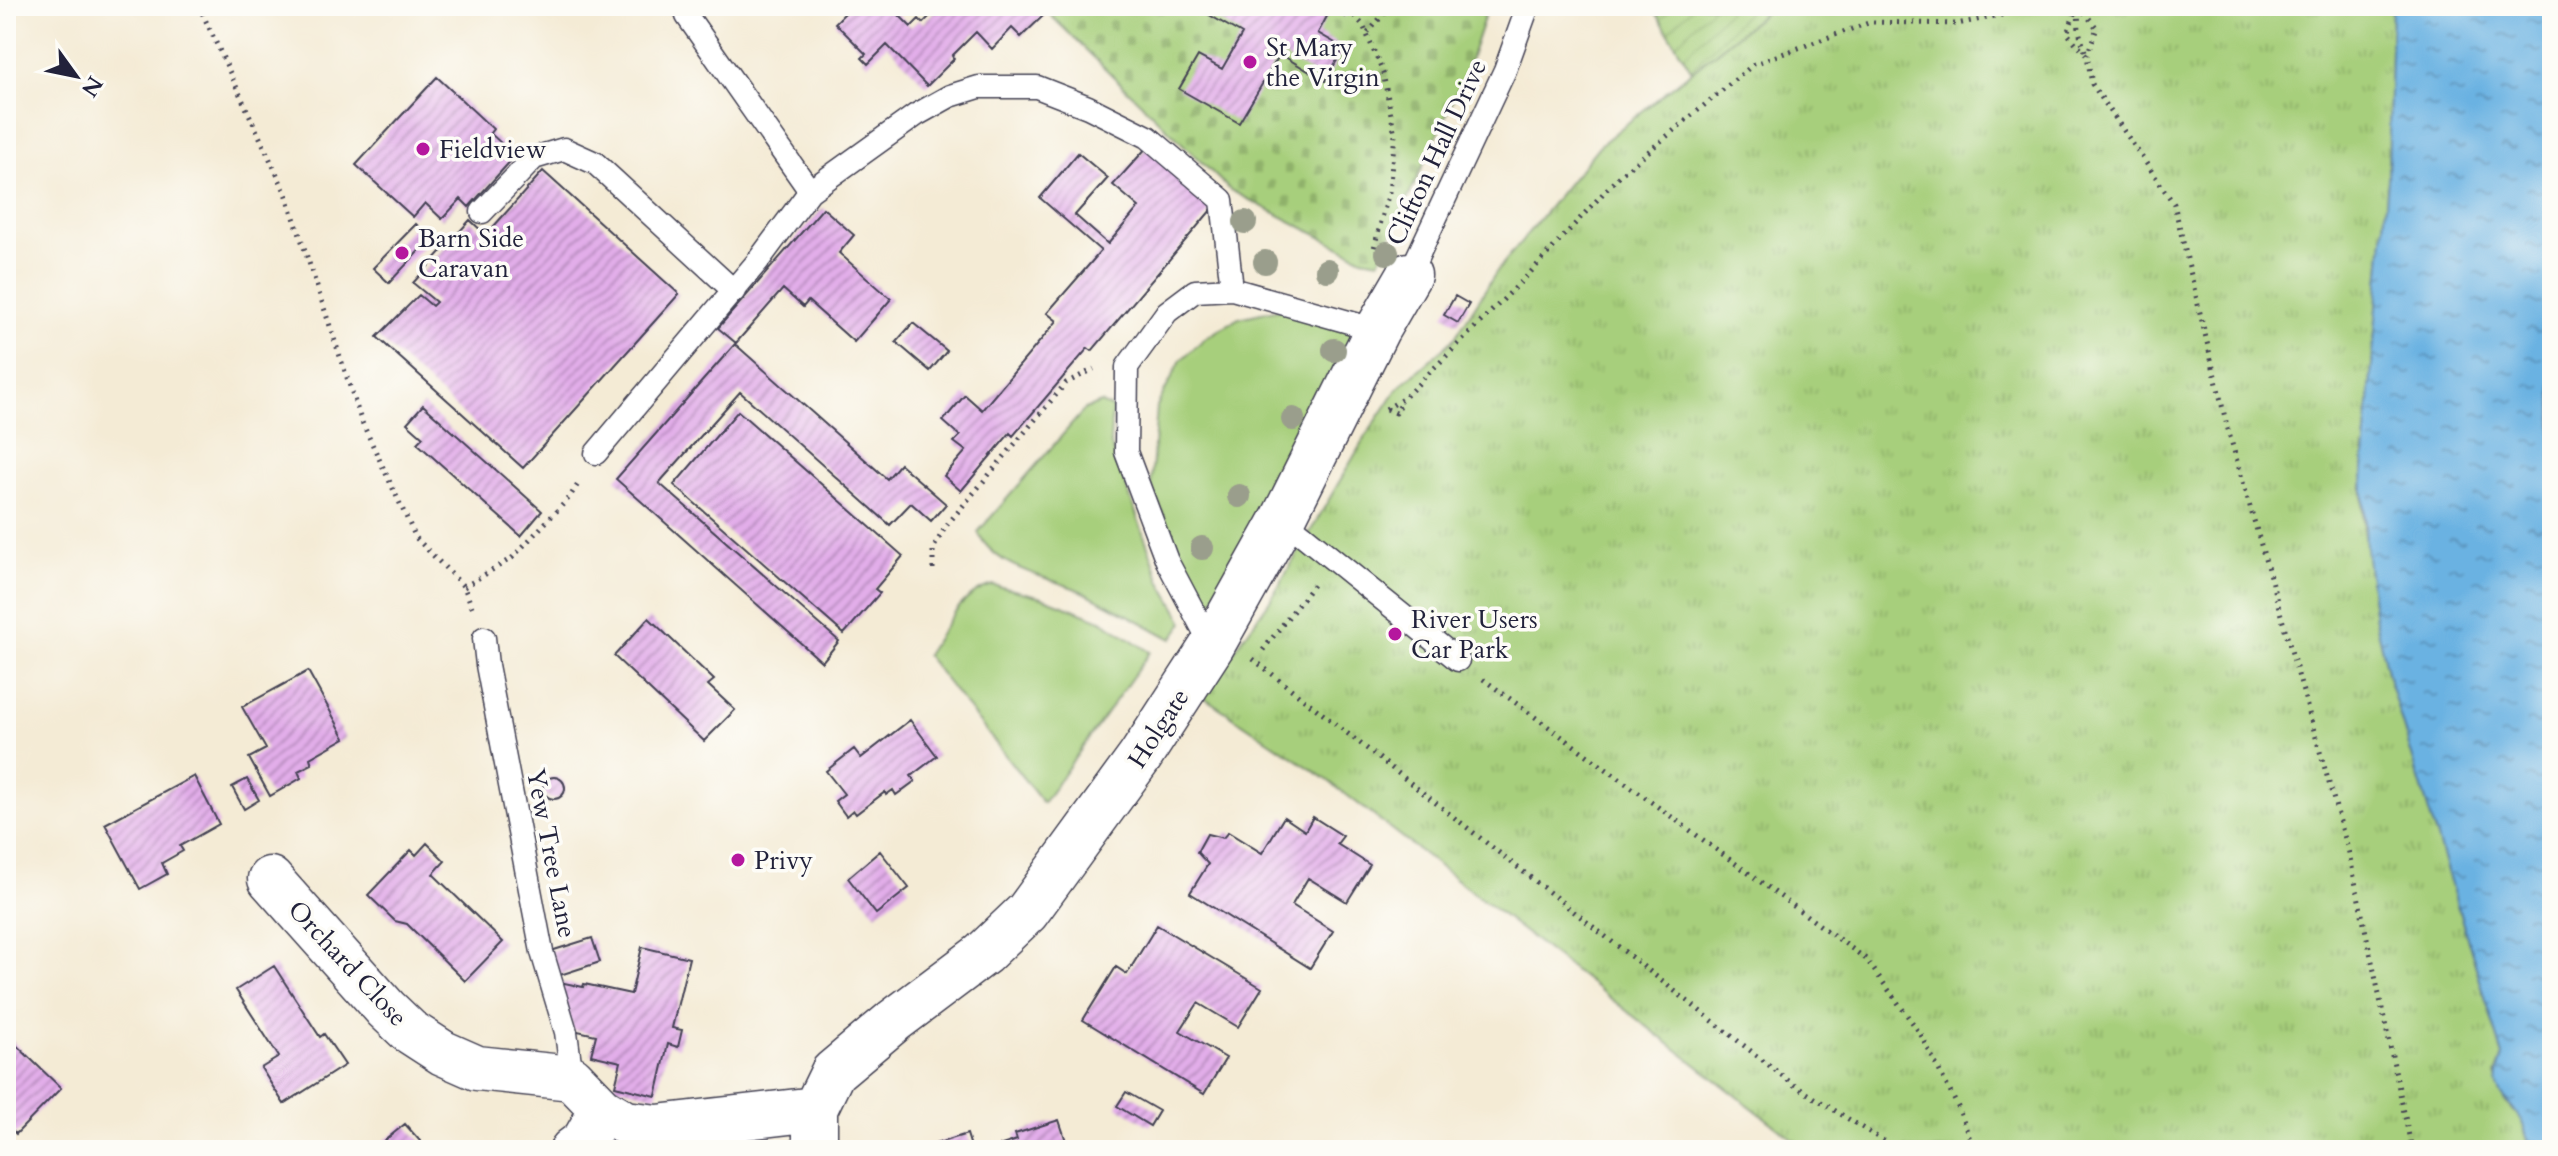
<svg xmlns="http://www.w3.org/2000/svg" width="2558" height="1156" viewBox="0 0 2558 1156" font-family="Cardo,serif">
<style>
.grass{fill:#a7cf7b;stroke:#64785b;stroke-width:2}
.cemetery{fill:url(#cemetery-stones);stroke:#64785b;stroke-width:2}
.park{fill:url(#park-tufts);stroke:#64785b;stroke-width:2}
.garden{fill:url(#garden-furrows);stroke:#64785b;stroke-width:2}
.water{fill:url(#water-ripples);stroke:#466a8e;stroke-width:2}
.building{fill:url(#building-hatch)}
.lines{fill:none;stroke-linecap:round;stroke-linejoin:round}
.lane-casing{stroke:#424052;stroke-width:25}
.street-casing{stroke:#424052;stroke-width:47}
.path{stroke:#424052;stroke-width:5;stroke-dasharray:2 6;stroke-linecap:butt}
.lane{stroke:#fff;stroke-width:22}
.street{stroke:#fff;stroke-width:44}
.tree{fill:#9a9e8c}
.poi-dot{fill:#b5179e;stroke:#fdfcf7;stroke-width:3}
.labels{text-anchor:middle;stroke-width:7;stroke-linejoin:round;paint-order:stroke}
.poi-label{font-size:26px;fill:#22223b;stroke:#fdfcf7;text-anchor:start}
.street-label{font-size:26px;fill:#22223b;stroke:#fdfcf7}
</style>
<defs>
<pattern id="cemetery-stones" width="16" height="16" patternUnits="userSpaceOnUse" patternTransform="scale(2)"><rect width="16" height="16" fill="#a7cf7b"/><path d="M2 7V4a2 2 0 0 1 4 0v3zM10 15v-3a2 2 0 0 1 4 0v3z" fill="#8fb16b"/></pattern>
<pattern id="park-tufts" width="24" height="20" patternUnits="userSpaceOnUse" patternTransform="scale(2)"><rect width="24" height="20" fill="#a7cf7b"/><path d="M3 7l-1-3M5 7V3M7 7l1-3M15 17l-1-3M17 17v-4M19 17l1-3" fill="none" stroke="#8fb16b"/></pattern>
<pattern id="garden-furrows" width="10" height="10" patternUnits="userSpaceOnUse" patternTransform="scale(2)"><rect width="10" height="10" fill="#a7cf7b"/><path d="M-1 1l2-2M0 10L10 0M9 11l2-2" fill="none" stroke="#8fb16b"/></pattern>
<pattern id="water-ripples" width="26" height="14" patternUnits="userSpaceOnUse" patternTransform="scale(2)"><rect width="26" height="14" fill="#6bb2e2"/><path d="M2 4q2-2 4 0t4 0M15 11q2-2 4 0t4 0" fill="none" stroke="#5890b8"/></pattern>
<pattern id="building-hatch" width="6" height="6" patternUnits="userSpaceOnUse" patternTransform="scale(2)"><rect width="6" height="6" fill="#e2ade9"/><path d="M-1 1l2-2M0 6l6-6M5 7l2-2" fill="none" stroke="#b78cbe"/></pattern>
</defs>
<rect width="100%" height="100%" fill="#fdfcf7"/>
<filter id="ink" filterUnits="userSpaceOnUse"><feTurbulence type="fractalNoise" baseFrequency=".0125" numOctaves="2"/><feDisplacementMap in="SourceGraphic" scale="16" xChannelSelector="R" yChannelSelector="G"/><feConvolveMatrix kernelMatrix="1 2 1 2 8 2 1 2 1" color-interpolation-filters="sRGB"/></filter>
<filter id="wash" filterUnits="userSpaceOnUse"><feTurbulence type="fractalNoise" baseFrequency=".006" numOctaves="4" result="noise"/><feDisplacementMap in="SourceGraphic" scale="32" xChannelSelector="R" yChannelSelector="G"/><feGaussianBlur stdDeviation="1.8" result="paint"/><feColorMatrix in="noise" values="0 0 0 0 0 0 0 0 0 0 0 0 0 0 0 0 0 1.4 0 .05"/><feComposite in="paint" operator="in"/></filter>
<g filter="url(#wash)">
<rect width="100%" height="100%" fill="#f4ebd5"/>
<path class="grass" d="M1279 309 1359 326 1300 447 1205 614 1151 485 1157 406 1181 360 1205 338 1239 318Z
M1101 403 1112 408 1110 442 1161 582 1184 622 1172 639C1142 623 1113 606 1083 592 1048 576 995 570 978 532L1085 409Z
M993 585 1042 597 1101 620 1150 652 1043 803 926 655C944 629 960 593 993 585Z"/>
<path class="cemetery" d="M1041 6H1488L1466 72 1379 261 1362 258 1230 190Z"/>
<path class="park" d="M1773 6H2392L2388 180 2363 469V519L2375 620 2389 680 2503 1056 2496 1075 2506 1102 2521 1119 2531 1150H1807L1326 779 1202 696 1271 599 1363 441 1398 388 1454 339 1497 271 1599 146Z"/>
<path class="garden" d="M1652 6H1773L1692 71Z"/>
<path class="water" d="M2392 6H2552V1150H2531C2528 1140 2526 1128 2520 1119 2503 1090 2489 1095 2503 1056L2389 680 2375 620 2366 549 2363 469 2388 180Z"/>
<g id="blocks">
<path class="building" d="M852 6H890L911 27 919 19 923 23 940 6H1036L1045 14 1021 37 1012 28 992 49 976 32 952 56 954 59 927 86 887 45 868 64 862 58 866 54 835 23Z
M1201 6H1351L1345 17 1331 9 1318 33 1344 48 1325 81 1280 54 1239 123 1179 89 1198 56 1222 69 1242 34 1199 9Z
M437 77 493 129 490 133 515 156 469 207 461 199 442 219 425 203 413 217 356 165Z
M1149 145 1217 203 1092 351 1088 348 1013 436 1010 433 961 491 944 476 966 451 954 442 960 436 943 421 965 395 982 410 1057 321 1047 313 1101 251 1040 198 1078 153 1108 178 1075 215 1108 244 1139 207 1113 185Z
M543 171 679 294 523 468 377 337 419 295 432 306 436 302 413 283 470 220 486 235Z
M823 208 854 235 839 253 891 299 854 342 808 301 803 307 783 289 736 343 718 328Z
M416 224 431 238 389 283 373 268Z
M1455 296 1469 304 1458 323 1444 315Z
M913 323 947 351 930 371 896 342Z
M735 344 887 479 900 464 946 504 931 521 911 503 890 525 740 392 659 483 839 641 822 662 616 479Z
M423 405 542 511 521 536 417 443 423 437 407 423Z
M738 411 903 556 875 589 880 593 844 634 674 485Z
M649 618 714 680 708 685 735 710 704 741 614 656Z
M308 671 345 738 310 758 312 764 298 771 301 778 270 796 249 758 266 749 242 707Z
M910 720 937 756 911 776 915 781 896 795 893 790 886 795 885 792 856 814 853 810 846 816 835 801 844 794 826 771 854 749 861 758Z
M194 776 219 824 180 846 183 851 162 863 167 874 140 889 105 824Z
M543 788a11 11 0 1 1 22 0a11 11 0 1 1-22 0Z
M247 779 259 800 244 809 232 787Z
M1284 817 1305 831 1313 817 1343 836 1337 844 1370 865 1347 902 1308 878 1292 905 1333 931 1310 968 1190 893 1208 864 1197 852 1207 834 1223 838 1228 832 1262 853Z
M427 843 445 861 433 874 503 942 465 981 407 924 395 921 368 895 411 850 416 855Z
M880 851 909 888 876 914 848 878Z
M1157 925 1262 988 1238 1027 1198 1003 1180 1031 1226 1058 1204 1094 1083 1020 1116 967 1127 974Z
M592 938 600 962 560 975 551 951Z
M642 947 689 958 672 1028 682 1030 678 1047 668 1044 656 1096 615 1086 621 1062 591 1055 596 1035 573 1030 560 982 583 987 584 984 631 994Z
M274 966 320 1037 324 1034 345 1065 284 1104 261 1068 279 1057 236 990Z
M11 1040 61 1088 16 1134 6 1124V1044Z
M1126 1092 1159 1111 1150 1126 1117 1106Z
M1059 1120 1069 1150H987L1017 1140 1015 1134Z
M405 1124 428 1150H384L389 1146 384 1141Z
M967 1134 972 1150H919V1149Z"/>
</g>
</g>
<g filter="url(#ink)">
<use href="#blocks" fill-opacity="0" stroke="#424052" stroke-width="2"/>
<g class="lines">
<g class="lane-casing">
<path id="lane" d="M688 6 687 16 810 191
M482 212 534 158 564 149 595 163 734 291
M1409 275 1505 70 1528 6
M596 453 758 261 810 191 916 115 950 96 979 87H1037L1088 107 1148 137 1222 200 1232 289
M1283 519 1458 660
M484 638 487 665 542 952 566 1032 572 1078
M1212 646 1167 561 1126 452 1127 367 1167 312 1195 291 1232 289 1377 330"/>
</g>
<g class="street-casing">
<path id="street" d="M270 879 386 1009 409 1031 443 1053 477 1068 572 1078 602 1109
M572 1150 584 1141 602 1109 626 1123 657 1127 815 1109
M815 1150V1109L833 1072 895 1020 983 954 1027 912 1140 757 1212 646 1283 519 1377 330 1409 275"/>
</g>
<path class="path" d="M199 6 287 196 361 420 416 538 464 587 472 607
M2078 6 2067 33 2087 56 2092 84 2174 204 2227 426 2349 853 2412 1150
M2079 6 2097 28 2087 55
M1349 10 1363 25 1383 73 1395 135 1389 192 1374 248
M2078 10 2079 31 2085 51
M1368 33 1390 6
M1386 409 1404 398 1528 275 1620 175 1754 64 1871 22 1957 24 2045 6
M1387 409 1396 413 1402 402
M933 569V549L946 526 1066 383 1094 369
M464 587 512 558 569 498 580 481
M1263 650 1313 585
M1253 659 1794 1085 1898 1150
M1483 679 1866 959 1920 1033 1958 1107 1974 1150"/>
<use href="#lane" class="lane"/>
<use href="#street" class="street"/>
</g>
<g class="tree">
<circle cx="1245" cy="222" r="12"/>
<circle cx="1387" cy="253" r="12"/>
<circle cx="1265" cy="262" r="12"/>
<circle cx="1327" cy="270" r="12"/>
<circle cx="1334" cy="350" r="12"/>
<circle cx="1293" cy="419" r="12"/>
<circle cx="1239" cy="496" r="12"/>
<circle cx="1202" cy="548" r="12"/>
</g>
</g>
<g class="poi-dot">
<circle cx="1250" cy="62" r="8"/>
<circle cx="423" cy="149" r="8"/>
<circle cx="402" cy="253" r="8"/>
<circle cx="1395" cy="634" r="8"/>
<circle cx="738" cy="860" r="8"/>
</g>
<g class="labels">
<g class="poi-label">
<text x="1266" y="56">St Mary<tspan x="1266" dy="30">the Virgin</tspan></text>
<text x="439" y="158">Fieldview</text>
<text x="418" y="247">Barn Side<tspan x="418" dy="30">Caravan</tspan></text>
<text x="1411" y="628">River Users<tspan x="1411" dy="30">Car Park</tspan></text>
<text x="754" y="869">Privy</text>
</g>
<g class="street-label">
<text transform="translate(1436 152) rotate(-65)" y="9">Clifton Hall Drive</text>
<text transform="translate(1158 728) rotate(-57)" y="9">Holgate</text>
<text transform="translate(552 853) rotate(79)" y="9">Yew Tree Lane</text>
<text transform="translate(348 963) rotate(47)" y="9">Orchard Close</text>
</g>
</g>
<rect width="2558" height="1156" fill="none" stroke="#fdfcf7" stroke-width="32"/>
<g transform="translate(76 76) rotate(123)" stroke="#fdfcf7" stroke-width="6" paint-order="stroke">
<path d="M0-6L14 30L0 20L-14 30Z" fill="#22223b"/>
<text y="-12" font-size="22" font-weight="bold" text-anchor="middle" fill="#22223b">N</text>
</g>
</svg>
